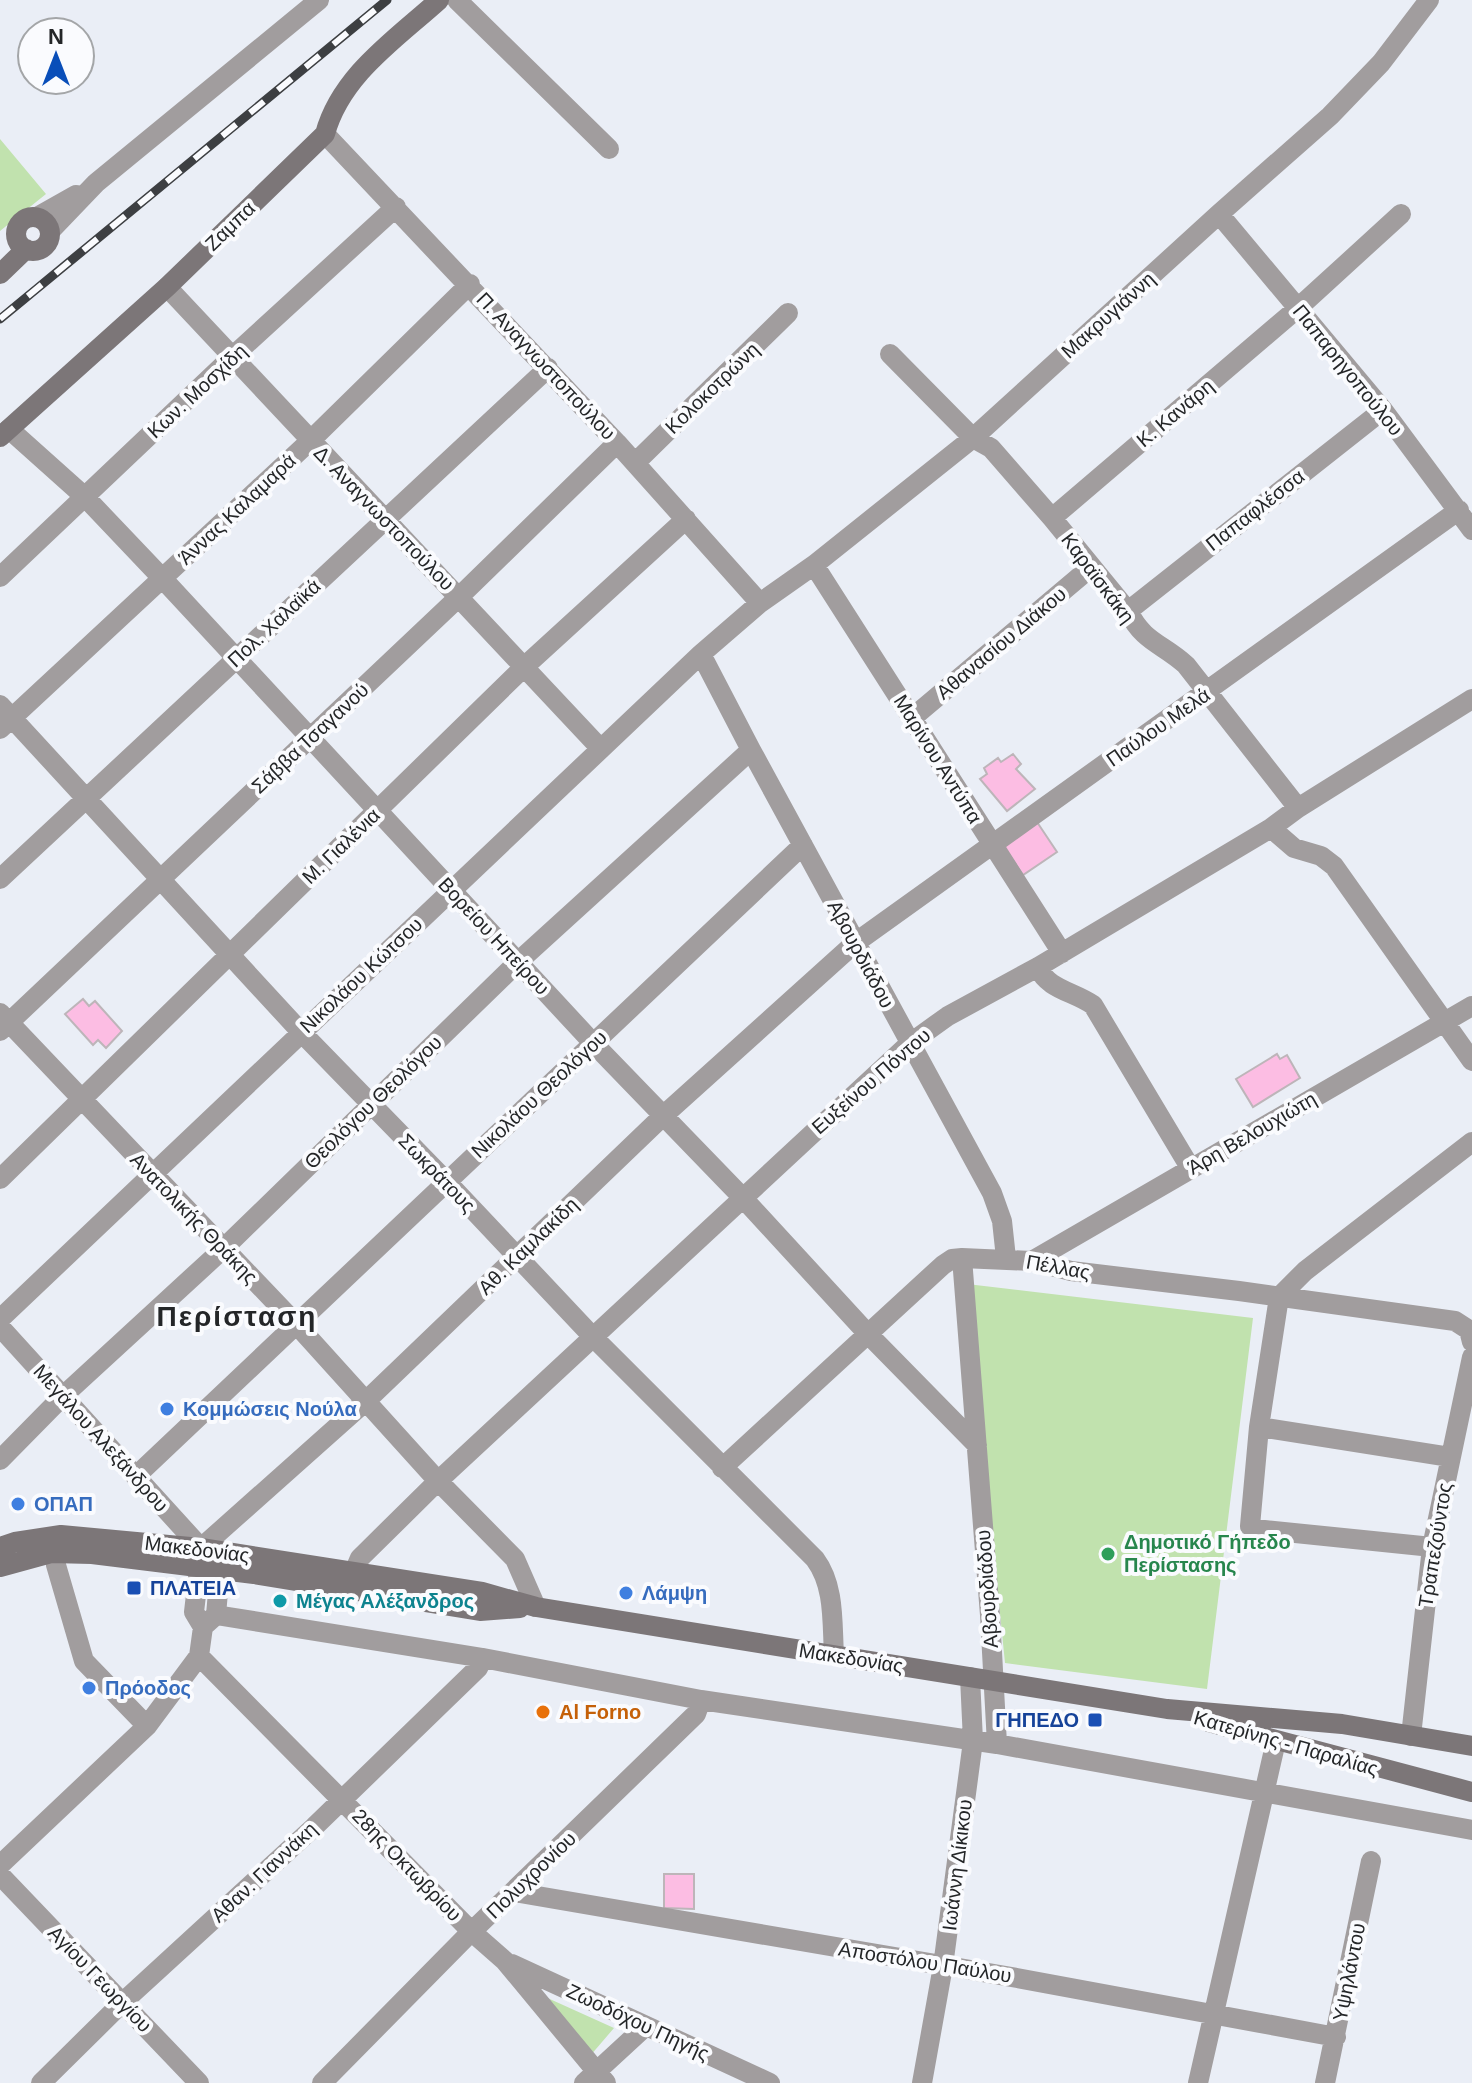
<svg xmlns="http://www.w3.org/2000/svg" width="1472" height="2083" viewBox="0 0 1472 2083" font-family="Arial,sans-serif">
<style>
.green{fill:#c1e2ae}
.building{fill:#fcbde3;stroke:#bdb5b9;stroke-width:2}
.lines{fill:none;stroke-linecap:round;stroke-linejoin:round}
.street{stroke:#a19d9e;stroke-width:20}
.secondary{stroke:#7c7678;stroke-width:20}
.rail-casing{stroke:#3d3f42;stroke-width:9}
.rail{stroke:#fafbfe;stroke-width:6;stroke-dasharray:18;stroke-linecap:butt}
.shop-dot{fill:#3f7fe0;stroke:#fafbfe;stroke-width:3}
.leisure-dot{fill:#2e9e5b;stroke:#fafbfe;stroke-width:3}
.transit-dot{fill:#1a4fb4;stroke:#fafbfe;stroke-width:3}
.culture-dot{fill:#0f9aa8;stroke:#fafbfe;stroke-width:3}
.food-dot{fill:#e8710a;stroke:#fafbfe;stroke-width:3}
.labels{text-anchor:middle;stroke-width:8;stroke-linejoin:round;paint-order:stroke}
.street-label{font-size:20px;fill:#242628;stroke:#fafbfe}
.shop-label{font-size:20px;font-weight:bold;fill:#366cbe;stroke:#fafbfe;text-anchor:start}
.leisure-label{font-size:20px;font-weight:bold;fill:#27864d;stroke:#fafbfe;text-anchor:start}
.transit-label{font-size:20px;font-weight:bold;fill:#164399;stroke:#fafbfe;text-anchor:start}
.culture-label{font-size:20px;font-weight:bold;fill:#0d838f;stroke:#fafbfe;text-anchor:start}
.food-label{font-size:20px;font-weight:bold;fill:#c56008;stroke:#fafbfe;text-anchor:start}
.district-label{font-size:28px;font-weight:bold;letter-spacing:2px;fill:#242628;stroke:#fafbfe}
</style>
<rect width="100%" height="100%" fill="#eaeef6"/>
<path class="green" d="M0 139 46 194 0 231Z
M967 1284 1253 1318 1207 1689 1005 1663Z
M532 1991 614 2028 590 2056Z"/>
<path class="building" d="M1013 754 1021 764 1016 769 1035 789 1007 811 980 779 987 774 984 768 998 758 1001 762Z
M1035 819 1057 852 1023 875 1001 843Z
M83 999 89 1006 95 1001 122 1031 106 1048 98 1040 93 1045 65 1014Z
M1277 1054 1280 1059 1287 1055 1300 1078 1253 1107 1236 1079Z
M664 1874H694V1909L664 1908Z"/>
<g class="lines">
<path class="street" d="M457 0 609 149
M325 134 617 443 760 603
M1219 214 1383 410 1472 530
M37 217 76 195
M50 231 96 183 319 0
M167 287 601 749
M890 354 973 438 991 448 1052 518 1128 611C1144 643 1162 643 1186 665L1298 808
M9 429 85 497 162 578 593 1043 742 1197 867 1333 977 1445
M635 463 788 313
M1052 518 1298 308 1401 214
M814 565 1062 953
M0 577 232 357 396 207
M1128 611 1383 410
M701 654 751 750 992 1193 1002 1221 1006 1258
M0 705 301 1032 446 1181 593 1337 815 1559C835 1586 832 1622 834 1655
M912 718 1090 568
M0 729 310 441 470 284
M1271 828 1294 848 1321 856 1334 866 1472 1061
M0 879 548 368
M1038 967C1048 990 1073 991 1093 1005L1191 1169
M0 1013 297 1325 438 1481 515 1559 536 1607
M0 1031 460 596 617 443
M0 1179 524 667 686 519
M962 1258 990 1615 997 1744
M1032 1261 1472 1006
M1279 1297 1259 1427 1250 1526 1255 1529 1432 1547
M1279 1297 1305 1271 1472 1142
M0 1319 701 654 760 603 814 565 973 438 1219 214 1330 116 1381 63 1429 0
M0 1327 220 1569 216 1615 206 1624
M1259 1427 1450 1457
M0 1460 63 1396 223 1249 519 961 751 750
M722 1468 943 1265 952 1259 962 1258 1032 1261 1071 1271 1239 1291 1455 1321 1469 1330 1472 1342
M136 1476 803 845
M201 1548 366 1401 664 1115 855 943 1459 510
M56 1565 84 1661 147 1726
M354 1572 360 1558 438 1481 909 1044 948 1016 1038 967 1271 828 1298 808 1472 699
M216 1615 483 1658 701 1700 997 1744 1472 1830
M199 1656 472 1932 505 1961 606 2083
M1411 1736 1432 1547 1472 1357
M0 1865 147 1726 199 1656 203 1627 194 1612 201 1552
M0 1875 199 2083
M514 1892 1017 1978 1336 2037
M512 1964 770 2083
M41 2083 123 2002 314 1827 478 1668 483 1658
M322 2083 465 1938 696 1714 701 1700
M584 2083 646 2026
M922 2083 943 1966 973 1741 970 1677
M1198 2083 1276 1741
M1325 2083 1371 1861"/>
<path class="secondary" d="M16 234a17 17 0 1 1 34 0a17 17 0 1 1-34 0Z
M0 274 26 249
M0 437 167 287 325 134C341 75 396 39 439 0
M0 1547 15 1542 61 1535 201 1548 482 1592 536 1607 1167 1709 1342 1724 1472 1746
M0 1567 51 1553 92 1554 254 1574 480 1611 520 1608
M1209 1722 1472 1792"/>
<g class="rail-casing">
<path id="rail" d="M0 319 387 0"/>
</g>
<use href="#rail" class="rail"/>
</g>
<g class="shop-dot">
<circle cx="167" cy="1409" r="8"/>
<circle cx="18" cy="1504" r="8"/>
<circle cx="626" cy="1593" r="8"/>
<circle cx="89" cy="1688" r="8"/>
</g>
<circle class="leisure-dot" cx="1108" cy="1554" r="8"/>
<g class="transit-dot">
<rect x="126" y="1580" width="16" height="16" rx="4"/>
<rect x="1087" y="1712" width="16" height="16" rx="4"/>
</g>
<circle class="culture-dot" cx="280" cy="1601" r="8"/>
<circle class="food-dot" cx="543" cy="1712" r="8"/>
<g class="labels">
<g class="street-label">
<text transform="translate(230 226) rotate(-44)" y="7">Ζαμπα</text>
<text transform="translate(1108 315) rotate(-42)" y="7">Μακρυγιάννη</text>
<text transform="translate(546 366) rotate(47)" y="7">Π. Αναγνωστοπούλου</text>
<text transform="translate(1348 370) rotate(51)" y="7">Παπαρηγοπούλου</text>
<text transform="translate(712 388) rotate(-44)" y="7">Κολοκοτρώνη</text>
<text transform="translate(197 391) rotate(-43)" y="7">Κων. Μοσχίδη</text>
<text transform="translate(1175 413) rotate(-40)" y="7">Κ. Κανάρη</text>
<text transform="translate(237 509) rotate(-43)" y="7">Άννας Καλαμαρά</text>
<text transform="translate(1255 510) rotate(-38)" y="7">Παπαφλέσσα</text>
<text transform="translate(384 518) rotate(46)" y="7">Δ. Αναγνωστοπούλου</text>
<text transform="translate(1098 578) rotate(53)" y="7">Καραϊσκάκη</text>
<text transform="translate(274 623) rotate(-43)" y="7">Πολ. Χαλαϊκά</text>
<text transform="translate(1001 643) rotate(-40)" y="7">Αθανασίου Διάκου</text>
<text transform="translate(1158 727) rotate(-35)" y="7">Παύλου Μελά</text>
<text transform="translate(310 738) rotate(-43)" y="7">Σάββα Τσαγανού</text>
<text transform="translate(938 759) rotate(58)" y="7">Μαρίνου Αντύπα</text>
<text transform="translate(341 846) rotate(-44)" y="7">Μ. Γιαλένια</text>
<text transform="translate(494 936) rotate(47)" y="7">Βορείου Ηπείρου</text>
<text transform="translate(861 954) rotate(62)" y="7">Αβουρδιάδου</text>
<text transform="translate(361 975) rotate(-43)" y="7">Νικολάου Κώτσου</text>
<text transform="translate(871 1081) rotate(-41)" y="7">Ευξείνου Πόντου</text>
<text transform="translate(539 1094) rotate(-43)" y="7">Νικολάου Θεολόγου</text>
<text transform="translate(373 1102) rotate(-44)" y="7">Θεολόγου Θεολόγου</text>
<text transform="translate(1252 1133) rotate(-30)" y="7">Άρη Βελουχιώτη</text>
<text transform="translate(437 1173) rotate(46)" y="7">Σωκράτους</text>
<text transform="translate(194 1218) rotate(46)" y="7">Ανατολικής Θράκης</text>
<text transform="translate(528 1246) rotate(-44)" y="7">Αθ. Καμλακίδη</text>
<text transform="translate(1058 1267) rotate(10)" y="7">Πέλλας</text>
<text transform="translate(101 1438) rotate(48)" y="7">Μεγάλου Αλεξάνδρου</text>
<text transform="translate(1435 1545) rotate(-81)" y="7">Τραπεζούντος</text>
<text transform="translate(197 1549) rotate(7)" y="7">Μακεδονίας</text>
<text transform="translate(987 1589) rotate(-94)" y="7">Αβουρδιάδου</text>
<text transform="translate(851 1658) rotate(9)" y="7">Μακεδονίας</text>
<text transform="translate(1286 1743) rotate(16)" y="7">Κατερίνης - Παραλίας</text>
<text transform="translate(407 1865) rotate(46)" y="7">28ης Οκτωβρίου</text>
<text transform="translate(957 1865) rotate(-83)" y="7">Ιωάννη Δίκικου</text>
<text transform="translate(264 1872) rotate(-43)" y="7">Αθαν. Γιαννάκη</text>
<text transform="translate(531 1875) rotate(-44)" y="7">Πολυχρονίου</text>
<text transform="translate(925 1962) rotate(9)" y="7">Αποστόλου Παύλου</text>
<text transform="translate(1349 1972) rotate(-79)" y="7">Υψηλάντου</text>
<text transform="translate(100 1979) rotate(46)" y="7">Αγίου Γεωργίου</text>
<text transform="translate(638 2022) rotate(25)" y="7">Ζωοδόχου Πηγής</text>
</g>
<g class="shop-label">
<text x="183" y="1416">Κομμώσεις Νούλα</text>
<text x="34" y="1511">ΟΠΑΠ</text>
<text x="642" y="1600">Λάμψη</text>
<text x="105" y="1695">Πρόοδος</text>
</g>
<g class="leisure-label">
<text x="1124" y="1549">Δημοτικό Γήπεδο<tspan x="1124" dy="23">Περίστασης</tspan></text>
</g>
<g class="transit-label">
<text x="150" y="1595">ΠΛΑΤΕΙΑ</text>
<text x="1079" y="1727" text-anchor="end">ΓΗΠΕΔΟ</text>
</g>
<g class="culture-label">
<text x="296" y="1608">Μέγας Αλέξανδρος</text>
</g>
<g class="food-label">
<text x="559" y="1719">Al Forno</text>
</g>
<g class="district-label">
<text x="237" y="1326">Περίσταση</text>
</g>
</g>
<g transform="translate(56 56)"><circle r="38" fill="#fafbfe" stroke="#a4a6a8" stroke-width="2"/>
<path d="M0-6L14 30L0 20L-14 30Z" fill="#094eb9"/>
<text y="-12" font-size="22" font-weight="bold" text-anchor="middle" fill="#242628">N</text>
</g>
</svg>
